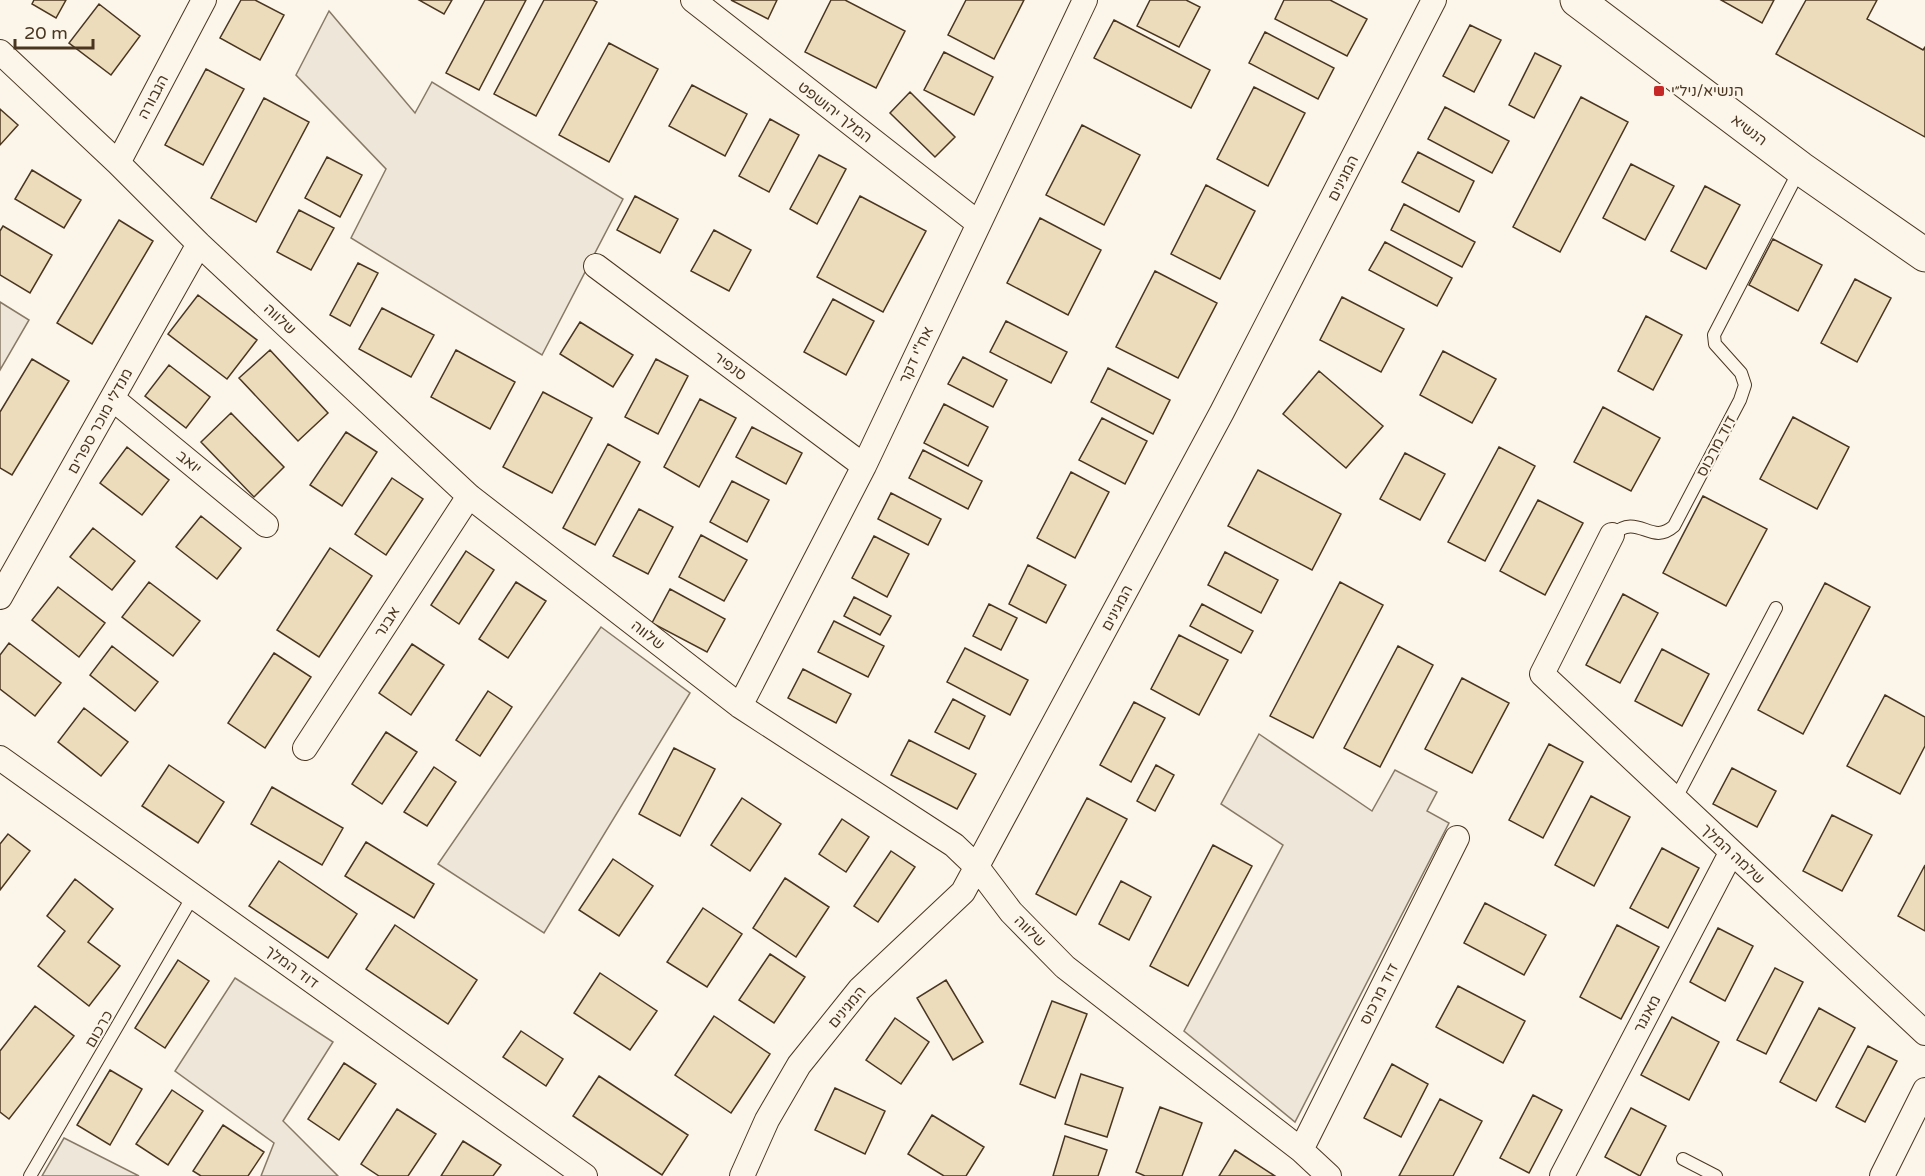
<svg xmlns="http://www.w3.org/2000/svg" width="1925" height="1176" viewBox="0 0 1925 1176" font-family="'Varela Round','Noto Sans Hebrew',sans-serif">
<style>
.green{fill:#ede6d9;stroke:#887966;stroke-width:1.5}
.building{fill:#ecdcbc;stroke:#4a3520;stroke-width:1.5}
.lines{fill:none;stroke-linecap:round;stroke-linejoin:round}
.lane-casing{stroke:#4a3520;stroke-width:14}
.street-casing{stroke:#4a3520;stroke-width:26}
.secondary-casing{stroke:#4a3520;stroke-width:35}
.lane{stroke:#fbf6e9;stroke-width:12}
.street{stroke:#fbf6e9;stroke-width:24}
.secondary{stroke:#fbf6e9;stroke-width:33}
.poi-dot{fill:#c62828;stroke:#fbf6e9;stroke-width:2}
.labels{text-anchor:middle;stroke-width:4.5;stroke-linejoin:round;paint-order:stroke}
.poi-label{font-size:15px;fill:#4a3520;stroke:#fbf6e9;text-anchor:start}
.street-label{font-size:15px;fill:#4a3520;stroke:#fbf6e9}
</style>
<rect width="100%" height="100%" fill="#fbf6e9"/>
<path class="green" d="M329 11 415 113 432 82 623 199 542 355 351 238 386 169 296 75Z
M0 302 29 320 0 370Z
M601 627 690 693 544 933 438 864Z
M1259 734 1372 811 1395 770 1437 792 1427 811 1449 823 1295 1122 1184 1031 1283 845 1221 804Z
M235 978 333 1042 283 1121 338 1176H261L274 1143 175 1071Z
M64 1138 139 1176H42Z"/>
<path class="building" d="M34 0H66L56 18 32 4Z
M241 0H255L284 15 260 60 220 38Z
M419 0H452L444 14Z
M485 0H526L479 90 446 73Z
M544 0H593L597 2 536 116 494 94Z
M731 0H777L768 19Z
M831 0H845L905 31 876 88 805 52Z
M966 0H1024L994 59 948 35Z
M1150 0H1186L1200 7 1179 47 1137 26Z
M1284 0H1330L1367 19 1347 56 1275 19Z
M1721 0H1774L1762 23Z
M1806 0H1877L1867 19 1923 50 1925 47V137L1776 54Z
M99 4 140 36 111 75 69 43Z
M1114 20 1210 70 1191 108 1094 58Z
M1470 25 1501 40 1474 92 1443 76Z
M1265 32 1334 68 1318 99 1249 63Z
M609 43 658 69 609 162 559 135Z
M944 52 993 77 974 115 924 90Z
M1535 53 1561 66 1534 118 1509 105Z
M206 69 244 89 203 165 165 145Z
M692 85 747 114 725 156 669 126Z
M1254 87 1305 113 1268 186 1217 159Z
M910 92 955 137 935 157 890 113Z
M1581 97 1628 122 1560 252 1513 227Z
M264 98 309 122 256 222 211 198Z
M1445 107 1509 141 1492 173 1428 139Z
M0 109 18 125 0 145Z
M770 119 799 135 769 192 739 176Z
M1082 125 1140 155 1104 225 1046 195Z
M1418 152 1474 181 1459 212 1402 182Z
M819 155 846 169 817 224 790 209Z
M327 157 362 175 340 217 305 198Z
M1631 164 1674 186 1645 240 1603 218Z
M32 170 81 200 64 228 15 199Z
M1206 185 1255 211 1220 279 1171 254Z
M1705 186 1740 205 1706 269 1671 251Z
M635 196 678 219 660 253 617 230Z
M860 196 926 231 883 312 817 277Z
M1404 204 1475 242 1462 267 1391 230Z
M299 210 334 228 311 270 277 252Z
M1040 218 1101 250 1068 315 1007 283Z
M119 220 153 241 92 344 57 323Z
M3 226 52 255 30 293 0 275V231Z
M714 230 751 250 729 291 691 271Z
M1773 239 1822 265 1798 311 1749 285Z
M1385 242 1452 278 1437 306 1369 270Z
M358 263 378 273 350 326 330 315Z
M1155 271 1217 303 1178 378 1116 347Z
M1855 279 1891 298 1857 362 1821 343Z
M198 295 257 340 227 379 168 334Z
M1342 297 1404 329 1381 372 1320 340Z
M833 299 874 321 846 375 804 352Z
M382 308 434 335 411 377 359 349Z
M1646 316 1682 335 1653 390 1618 371Z
M1006 321 1067 352 1051 383 990 352Z
M580 322 633 355 613 387 560 354Z
M270 350 328 413 298 441 239 378Z
M456 350 515 382 490 429 431 397Z
M1443 351 1496 379 1472 423 1420 395Z
M963 357 1007 380 993 407 948 384Z
M32 359 69 381 12 475 0 468V412Z
M656 359 688 376 658 434 625 417Z
M169 365 210 397 186 428 145 396Z
M1108 368 1170 400 1153 434 1091 402Z
M1319 371 1383 426 1346 468 1283 414Z
M543 392 592 418 552 493 503 467Z
M700 399 736 418 699 487 664 467Z
M944 404 988 427 968 466 924 443Z
M1603 407 1660 438 1631 491 1574 462Z
M231 413 284 467 254 497 201 442Z
M1793 417 1849 447 1817 509 1760 479Z
M1102 418 1147 441 1125 484 1079 460Z
M752 427 802 453 786 484 736 457Z
M346 432 377 452 342 506 310 485Z
M608 444 640 462 595 545 563 528Z
M127 447 169 480 142 515 100 483Z
M1499 447 1535 466 1485 561 1448 542Z
M923 450 982 481 968 509 909 478Z
M1405 453 1445 474 1420 520 1380 499Z
M1258 470 1341 514 1312 570 1228 526Z
M1071 472 1109 492 1075 558 1037 538Z
M392 478 423 499 386 555 355 534Z
M732 481 769 500 747 542 710 522Z
M891 493 941 519 928 545 878 519Z
M1703 496 1767 529 1726 606 1663 573Z
M1538 500 1583 523 1545 595 1500 571Z
M639 509 673 527 648 574 613 556Z
M201 516 241 548 217 579 176 547Z
M93 528 135 561 112 590 70 557Z
M701 535 747 560 724 601 679 577Z
M874 536 909 554 887 597 852 578Z
M330 548 372 576 319 657 277 630Z
M466 551 494 570 459 624 431 605Z
M1225 552 1278 580 1261 613 1208 585Z
M1028 565 1066 585 1046 623 1009 604Z
M149 582 200 621 173 656 122 617Z
M516 582 546 601 508 658 479 639Z
M1340 582 1383 605 1313 738 1270 716Z
M1825 583 1870 607 1803 734 1758 710Z
M58 587 105 623 79 657 32 620Z
M670 589 725 619 707 652 652 623Z
M1623 594 1658 613 1620 683 1586 665Z
M854 597 891 616 880 635 844 616Z
M989 604 1017 618 1001 650 973 636Z
M1202 604 1253 631 1241 653 1190 626Z
M834 621 884 646 868 677 818 652Z
M1179 635 1228 660 1199 715 1151 689Z
M9 643 61 683 35 716 0 689V655Z
M412 644 444 665 411 715 379 693Z
M112 646 158 682 135 711 90 675Z
M1398 646 1433 665 1380 767 1344 748Z
M965 648 1028 680 1010 715 947 682Z
M1662 649 1709 674 1682 726 1635 701Z
M274 653 311 677 265 748 228 723Z
M803 669 851 694 836 723 788 698Z
M1462 678 1509 703 1472 773 1425 749Z
M488 691 512 707 480 756 456 740Z
M1885 695 1925 717V746L1900 794 1847 766Z
M953 699 985 716 969 749 935 732Z
M1134 702 1165 718 1131 782 1100 765Z
M84 708 128 742 101 776 58 742Z
M386 732 417 752 382 804 352 784Z
M909 740 976 774 957 809 891 775Z
M1549 744 1583 762 1543 838 1509 820Z
M674 748 715 769 680 836 639 814Z
M169 765 224 802 198 843 142 806Z
M1156 765 1174 775 1155 811 1137 801Z
M434 767 456 782 427 826 404 812Z
M1732 768 1776 791 1757 827 1713 804Z
M272 787 343 828 322 865 251 824Z
M1591 796 1630 817 1594 886 1555 865Z
M742 798 781 824 750 871 711 845Z
M1087 798 1127 819 1076 915 1036 894Z
M1832 815 1872 835 1842 891 1803 871Z
M842 819 869 837 846 872 819 854Z
M8 834 30 851 0 890V844Z
M366 842 434 884 414 918 345 876Z
M1213 845 1252 866 1188 986 1150 966Z
M1662 848 1699 868 1668 928 1630 908Z
M891 851 915 867 878 922 854 906Z
M613 859 653 886 619 936 579 910Z
M279 861 357 914 328 958 249 906Z
M1925 865V931L1898 916Z
M785 878 829 907 796 957 753 928Z
M75 879 113 909 88 942 120 966 89 1006 38 966 65 931 47 916Z
M1121 881 1151 897 1129 940 1099 924Z
M1485 903 1546 935 1524 975 1464 943Z
M703 908 742 934 707 987 667 962Z
M395 925 477 980 448 1024 366 969Z
M1617 925 1659 947 1621 1019 1580 997Z
M1718 928 1753 946 1725 1001 1690 982Z
M770 954 805 977 774 1023 739 1000Z
M178 960 209 981 165 1048 135 1028Z
M1775 968 1803 982 1766 1054 1737 1040Z
M600 973 657 1011 630 1050 574 1013Z
M946 980 983 1042 953 1060 917 998Z
M1458 986 1525 1021 1503 1063 1436 1027Z
M1052 1001 1087 1014 1055 1098 1020 1084Z
M35 1006 74 1036 9 1119 0 1112V1051Z
M1819 1008 1855 1028 1816 1101 1780 1082Z
M714 1016 770 1054 731 1113 675 1075Z
M1672 1017 1719 1042 1689 1100 1641 1075Z
M895 1018 929 1042 901 1084 866 1060Z
M521 1031 563 1059 546 1086 503 1057Z
M1868 1046 1897 1061 1865 1122 1836 1107Z
M344 1063 376 1084 339 1140 308 1119Z
M1392 1064 1428 1084 1401 1137 1364 1118Z
M110 1070 142 1089 110 1145 77 1125Z
M1081 1074 1123 1088 1107 1137 1065 1124Z
M599 1076 688 1135 662 1175 573 1116Z
M835 1088 885 1111 865 1154 815 1130Z
M172 1090 203 1111 168 1165 136 1144Z
M1533 1095 1562 1110 1529 1173 1500 1158Z
M1440 1099 1482 1121 1453 1176H1399Z
M1160 1107 1202 1123 1182 1176H1145L1136 1172Z
M1631 1108 1666 1126 1640 1176 1605 1157Z
M397 1109 436 1134 408 1176H379L361 1164Z
M932 1115 984 1147 966 1176H944L908 1154Z
M223 1125 264 1152 248 1176H201L193 1171Z
M1065 1136 1107 1150 1098 1176H1053Z
M463 1141 501 1165 493 1176H441Z
M1235 1150 1275 1176H1219Z"/>
<g class="lines">
<g class="lane-casing">
<path id="lane" d="M1612 535C1639 511 1650 547 1674 526L1740 400 1745 385 1741 373 1715 344 1714 335 1800 169
M1675 800 1776 608
M1683 1159 1716 1176
M30 1176 193 896"/>
</g>
<g class="street-casing">
<path id="street" d="M693 0 978 223
M0 52 118 163 199 244 469 496 740 706 954 845 977 867 1011 912 1065 967 1301 1150 1329 1176
M118 163 204 0
M596 266 864 466
M113 399 266 525
M1612 535 1542 674 1925 1033
M0 597 199 244
M740 706 864 466 1085 0
M305 748 469 496
M0 758 585 1176
M1301 1150 1457 838
M742 1176 767 1120 799 1065 860 989 963 892 1222 412 1434 0
M1562 1176 1731 853
M1882 1176 1925 1090"/>
</g>
<g class="secondary-casing">
<path id="secondary" d="M1577 0 1800 168 1925 255"/>
</g>
<use href="#lane" class="lane"/>
<use href="#street" class="street"/>
<use href="#secondary" class="secondary"/>
</g>
<rect class="poi-dot" x="1653" y="85" width="12" height="12" rx="3"/>
<g class="labels">
<g class="poi-label">
<text x="1671" y="96">הנשיא/ניל״י</text>
</g>
<g class="street-label">
<text transform="translate(153 97) rotate(-62)" y="5">הגבורה</text>
<text transform="translate(835 112) rotate(38)" y="5">המלך יהושפט</text>
<text transform="translate(1749 130) rotate(37)" y="5">הנשיא</text>
<text transform="translate(1343 178) rotate(-63)" y="5">המגינים</text>
<text transform="translate(280 319) rotate(43)" y="5">שלווה</text>
<text transform="translate(916 355) rotate(-65)" y="5">אח"י דקר</text>
<text transform="translate(730 366) rotate(37)" y="5">סנפיר</text>
<text transform="translate(100 421) rotate(-61)" y="5">מנדלי מוכר ספרים</text>
<text transform="translate(1716 446) rotate(-62)" y="5">דוד מרכוס</text>
<text transform="translate(189 462) rotate(39)" y="5">יואב</text>
<text transform="translate(1117 608) rotate(-62)" y="5">המגינים</text>
<text transform="translate(387 622) rotate(-57)" y="5">אבנר</text>
<text transform="translate(648 635) rotate(38)" y="5">שלווה</text>
<text transform="translate(1733 854) rotate(43)" y="5">שלמה המלך</text>
<text transform="translate(1030 931) rotate(45)" y="5">שלווה</text>
<text transform="translate(292 967) rotate(36)" y="5">דוד המלך</text>
<text transform="translate(1379 994) rotate(-63)" y="5">דוד מרכוס</text>
<text transform="translate(847 1007) rotate(-50)" y="5">המגינים</text>
<text transform="translate(1647 1014) rotate(-62)" y="5">מאנגר</text>
<text transform="translate(99 1029) rotate(-60)" y="5">כרכום</text>
</g>
</g>
<path d="M15 39v9h78v-9" fill="none" stroke="#4a3520" stroke-width="3"/>
<text x="24" y="39" font-size="18" fill="#4a3520" stroke="#fbf6e9" stroke-width="4.5" paint-order="stroke">20 m</text>
</svg>
